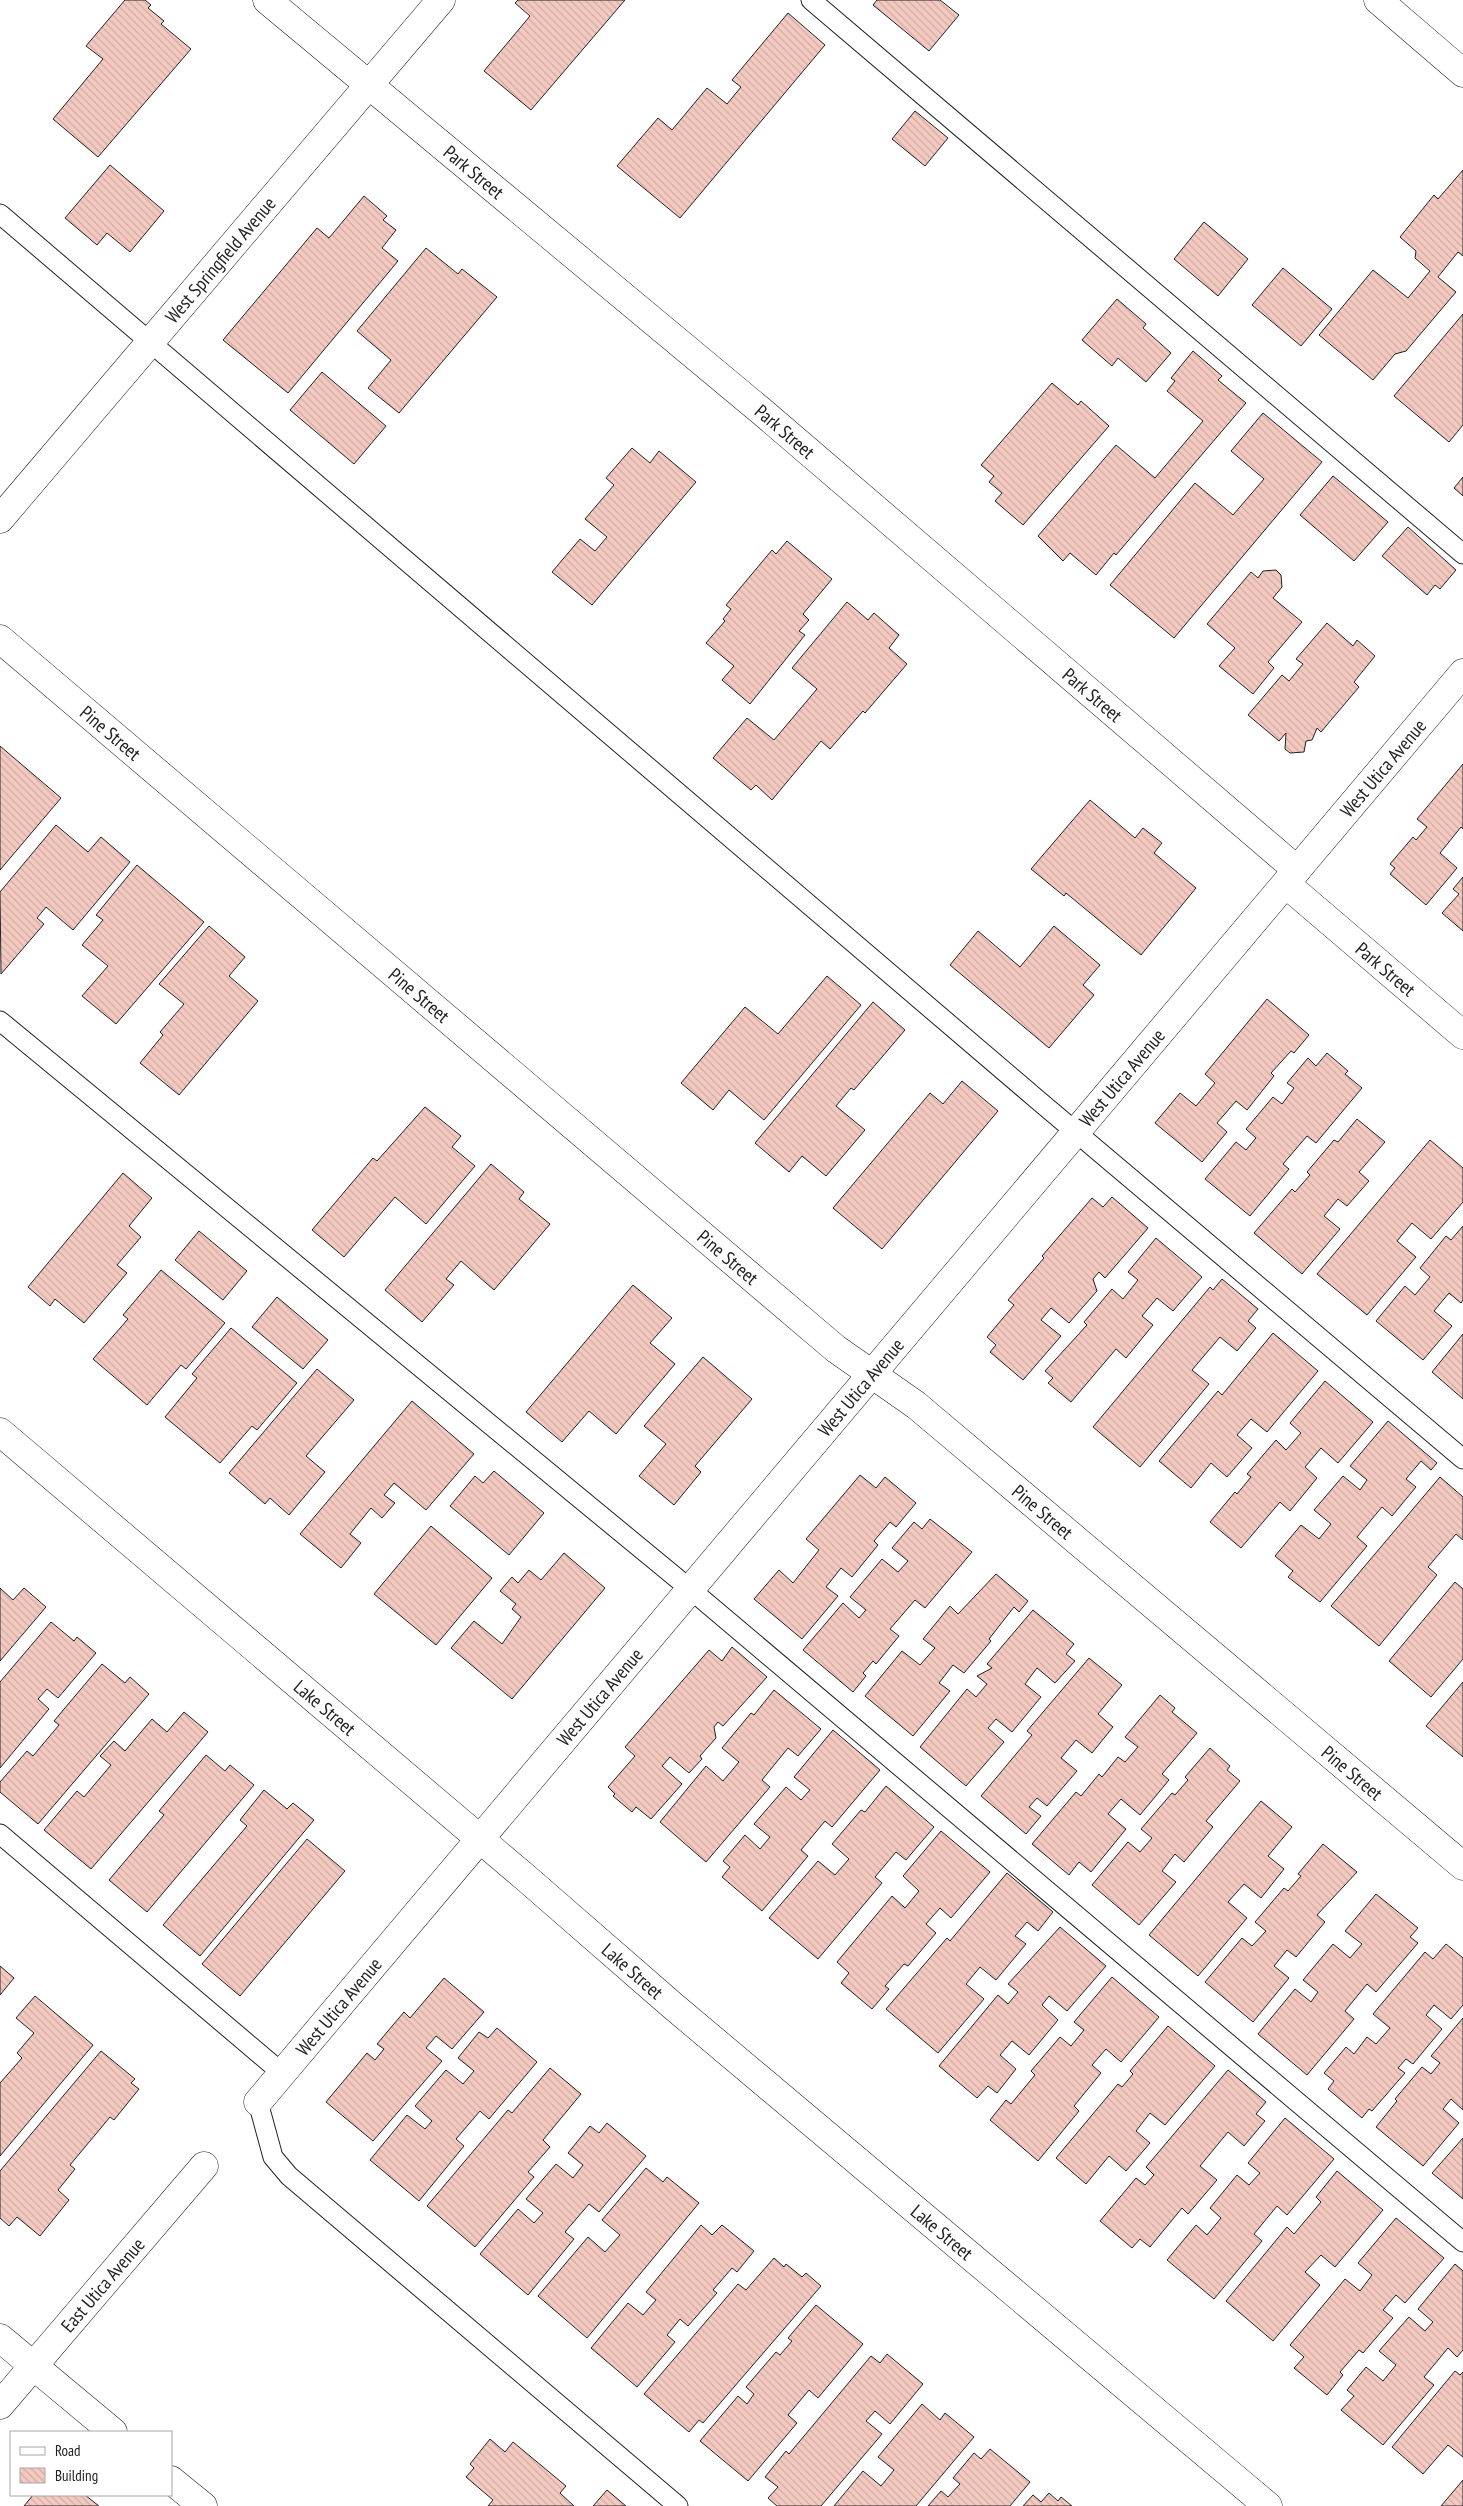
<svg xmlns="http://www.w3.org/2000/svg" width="1463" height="2506" viewBox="0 0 1463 2506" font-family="'PT Sans Narrow',sans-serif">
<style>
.building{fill:url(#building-back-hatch);stroke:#222}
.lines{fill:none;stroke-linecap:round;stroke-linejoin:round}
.service-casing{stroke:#222;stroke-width:21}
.minor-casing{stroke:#222;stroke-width:29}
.tertiary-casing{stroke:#222;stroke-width:29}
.secondary-casing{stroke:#222;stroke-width:29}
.service{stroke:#fff;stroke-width:19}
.minor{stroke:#fff;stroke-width:28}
.tertiary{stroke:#fff;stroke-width:28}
.secondary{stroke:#fff;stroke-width:28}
.labels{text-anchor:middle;stroke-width:4;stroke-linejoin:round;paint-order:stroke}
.street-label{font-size:19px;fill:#222;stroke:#fff}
</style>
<defs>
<pattern id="building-back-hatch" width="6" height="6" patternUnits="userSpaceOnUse" patternTransform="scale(1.25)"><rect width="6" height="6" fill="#f3c9c0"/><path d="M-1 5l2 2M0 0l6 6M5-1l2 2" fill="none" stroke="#d0aca5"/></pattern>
</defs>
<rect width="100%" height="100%" fill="#fff"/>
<path class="building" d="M125 0H145L151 5 148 8 164 21 161 24 191 49 98 157 53 119 103 59 86 46Z
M518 0H625L531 110 484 71 530 16 515 3Z
M877 0H940L959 15 929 51 873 5Z
M788 13 825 45 680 218 617 166 658 118 672 130 707 88 727 104 741 87 732 80Z
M915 111 948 138 925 166 892 139Z
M110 165 164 211 130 252 107 233 97 245 65 218Z
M1463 170V256L1458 252 1438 277 1456 292 1406 351 1395 354 1373 380 1319 335 1373 270 1408 298 1430 271 1415 258 1416 251 1400 237 1434 195 1438 199Z
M364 196 387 216 383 220 396 230 382 248 398 261 288 393 223 340 317 228 329 238Z
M1204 222 1248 259 1218 296 1174 259Z
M426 248 458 274 462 269 497 297 399 413 368 388 391 360 357 331Z
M1283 268 1332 309 1301 346 1252 305Z
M1117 299 1146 324 1143 328 1171 353 1146 382 1118 358 1112 366 1082 340Z
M1463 314V425L1449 442 1394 396Z
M1193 351 1222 376 1218 380 1246 403 1116 555 1114 553 1096 575 1070 553 1063 561 1038 536 1116 445 1155 478 1203 421 1167 391 1175 381 1171 378Z
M322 372 386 426 354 464 290 410Z
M1052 383 1078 405 1081 401 1109 426 1023 525 995 501 1002 493 989 482 994 476 981 465Z
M1263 413 1322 462 1174 638 1110 585 1195 483 1233 515 1264 479 1231 451Z
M632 448 650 463 659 451 696 482 592 605 552 572 580 539 595 551 607 537 585 519 614 485 606 478Z
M1333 476 1388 522 1354 561 1300 515Z
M1463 477V496L1454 488Z
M1408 527 1456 570 1440 589 1435 585 1427 595 1382 556Z
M787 541 832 579 803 614 809 620 799 631 805 635 750 704 722 680 734 666 706 643 725 621 723 619 731 609 726 605 772 550 776 554Z
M1276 570 1281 575 1282 587 1273 598 1302 622 1268 662 1274 668 1253 694 1219 666 1235 648 1207 624 1251 572 1258 578 1263 571Z
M847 602 868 620 874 613 899 635 889 648 907 664 865 713 863 711 830 749 821 741 772 800 756 785 751 790 713 758 747 718 774 740 817 689 792 668Z
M1327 623 1353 646 1357 640 1375 656 1354 682 1359 687 1321 732 1317 728 1312 740 1306 741 1304 752 1290 753 1285 749 1286 733 1279 741 1248 715 1282 675 1289 681 1303 664 1296 659Z
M0 746 61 798 0 870Z
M1463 764V829L1461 827 1440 853 1457 868 1426 905 1390 874 1395 868 1390 864 1413 837 1416 840 1427 827 1417 819Z
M1090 800 1135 838 1143 828 1162 843 1154 853 1196 888 1141 955 1066 893 1064 896 1031 869Z
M56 825 88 852 101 837 130 862 73 930 46 907 37 918 44 924 1 974 0 892Z
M137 865 204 922 116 1024 82 996 108 966 82 945 103 920 96 915Z
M1463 877V931L1442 913 1459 894 1453 889Z
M209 926 245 957 229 976 258 1001 179 1095 140 1063 163 1035 160 1032 184 1004 159 984Z
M1054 926 1100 965 1083 985 1094 995 1049 1048 950 965 978 931 1020 967Z
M827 976 861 1005 764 1120 729 1090 713 1110 681 1083 745 1007 778 1034Z
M1267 999 1309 1035 1294 1053 1291 1051 1271 1073 1274 1076 1247 1110 1236 1101 1217 1123 1227 1132 1202 1162 1155 1123 1180 1093 1196 1106 1215 1083 1205 1074Z
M873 1002 905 1030 854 1090 851 1088 836 1106 865 1130 826 1176 802 1156 789 1172 755 1143Z
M1327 1053 1348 1071 1345 1074 1362 1088 1316 1143 1307 1136 1283 1164 1289 1169 1250 1216 1205 1179 1236 1142 1246 1150 1256 1138 1246 1129 1273 1097 1282 1104 1294 1088 1287 1083 1308 1058 1316 1066Z
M962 1081 998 1111 882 1249 833 1208 930 1093 943 1104Z
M425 1107 461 1136 452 1147 475 1166 426 1224 395 1197 344 1257 312 1230 373 1158 377 1161Z
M1357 1119 1385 1142 1359 1172 1369 1181 1347 1206 1338 1199 1324 1216 1340 1229 1302 1274 1254 1233 1292 1189 1295 1192 1310 1175 1307 1172 1334 1140 1338 1142Z
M1430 1140 1463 1168V1202L1431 1239 1412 1223 1397 1241 1416 1257 1367 1315 1317 1274Z
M491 1164 524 1192 519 1199 550 1224 494 1290 461 1261 446 1279 454 1285 422 1322 385 1290Z
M123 1173 152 1198 129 1226 141 1237 117 1265 127 1273 84 1323 55 1299 50 1306 28 1287Z
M1112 1197 1148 1228 1105 1278 1099 1272 1093 1279 1097 1291 1069 1323 1051 1308 1041 1320 1061 1336 1023 1380 990 1352 996 1345 987 1337 1014 1305 1008 1300 1044 1258 1042 1256 1092 1198 1103 1207Z
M1463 1226V1300L1461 1303 1449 1293 1434 1311 1452 1326 1423 1360 1376 1321 1405 1286 1415 1295 1430 1277 1420 1268 1446 1236 1451 1240Z
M199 1231 247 1271 223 1300 175 1260Z
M1156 1238 1202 1277 1173 1311 1157 1298 1142 1316 1153 1325 1126 1358 1116 1349 1071 1402 1048 1383 1053 1378 1045 1371 1087 1325 1084 1322 1112 1289 1123 1299 1138 1280 1128 1272Z
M161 1270 225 1323 186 1369 181 1365 147 1405 93 1359 128 1319 123 1315Z
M1222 1279 1258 1309 1248 1321 1256 1328 1237 1351 1220 1337 1192 1370 1209 1384 1140 1467 1093 1427 1210 1287 1213 1290Z
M633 1285 672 1318 650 1343 675 1364 616 1434 589 1411 562 1442 526 1412Z
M277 1297 328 1340 303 1369 252 1327Z
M231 1328 297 1383 257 1430 252 1426 220 1463 165 1417 197 1378 192 1374Z
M1273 1333 1318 1371 1267 1432 1251 1419 1237 1435 1252 1448 1227 1477 1211 1463 1191 1488 1159 1461 1218 1391 1222 1395Z
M1463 1334V1399L1432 1372Z
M703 1357 752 1399 695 1466 701 1472 674 1505 639 1476 666 1444 644 1426Z
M317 1369 354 1400 306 1456 325 1472 289 1515 270 1498 265 1504 229 1473Z
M1325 1381 1373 1422 1338 1463 1321 1448 1305 1467 1317 1478 1290 1511 1280 1502 1241 1548 1210 1522 1235 1492 1237 1494 1251 1477 1247 1474 1276 1440 1286 1450 1301 1433 1290 1423Z
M412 1401 474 1454 426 1510 394 1483 384 1495 395 1503 382 1518 371 1508 350 1534 361 1543 341 1568 300 1534Z
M1388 1421 1437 1463 1431 1470 1421 1461 1406 1479 1416 1487 1392 1516 1382 1507 1357 1537 1367 1546 1320 1602 1288 1577 1293 1571 1275 1556 1301 1525 1319 1539 1331 1524 1314 1510 1343 1476 1360 1490 1367 1480 1350 1466Z
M494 1471 544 1513 509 1555 450 1506 475 1476 483 1483Z
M860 1475 876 1488 885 1477 916 1503 896 1527 890 1522 874 1541 878 1545 852 1577 841 1568 826 1587 838 1596 802 1639 754 1599 779 1570 793 1583 819 1550 806 1539Z
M1440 1477 1463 1497V1540L1456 1534 1428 1567 1437 1575 1379 1646 1331 1606Z
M930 1519 972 1552 925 1608 915 1600 890 1629 899 1636 876 1664 873 1661 863 1673 866 1676 853 1692 803 1650 843 1603 859 1618 866 1610 850 1597 882 1559 898 1572 908 1561 892 1548 914 1522 922 1529Z
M431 1526 492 1578 436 1645 374 1594Z
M564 1553 605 1588 512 1699 451 1648 474 1621 502 1644 521 1617 512 1609 516 1604 500 1591 512 1577 518 1583 529 1570 541 1580Z
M996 1574 1028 1601 1019 1612 1014 1607 989 1639 991 1641 964 1673 953 1665 939 1683 950 1691 913 1736 865 1696 902 1651 920 1665 935 1648 923 1639 950 1606 958 1614Z
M1455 1582 1463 1589V1659L1431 1697 1389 1661Z
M0 1588 13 1600 24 1588 46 1607 0 1661Z
M1033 1610 1074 1644 1066 1654 1075 1661 1055 1683 1037 1668 1025 1684 1041 1697 1012 1732 996 1719 988 1728 1004 1742 966 1786 920 1747 967 1689 976 1697 987 1684 977 1676 992 1668 987 1664Z
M51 1622 74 1641 77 1637 96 1653 58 1698 47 1689 38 1699 49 1709 0 1768V1682Z
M732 1647 767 1677 723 1726 718 1722 714 1727 716 1738 700 1756 702 1759 689 1773 670 1757 662 1766 682 1784 651 1819 636 1807 632 1812 613 1796 615 1794 608 1787 635 1756 625 1747 709 1650 722 1661Z
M1089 1658 1122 1685 1098 1714 1113 1727 1092 1753 1076 1740 1061 1758 1077 1771 1047 1806 1037 1798 1029 1807 1041 1816 1026 1834 981 1796 1032 1735 1027 1731Z
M102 1664 125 1683 130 1677 149 1694 38 1824 0 1792V1782L27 1751 33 1756 59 1725 54 1721Z
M1463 1682V1757L1426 1726Z
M774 1690 821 1729 798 1756 788 1748 762 1780 770 1787 706 1862 660 1822 706 1766 723 1781 739 1762 722 1748 751 1713 754 1715Z
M1160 1695 1175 1708 1172 1712 1197 1733 1162 1774 1169 1780 1140 1815 1121 1799 1108 1814 1126 1829 1091 1872 1079 1862 1069 1875 1032 1844 1076 1792 1081 1796 1099 1774 1102 1777 1118 1757 1125 1762 1138 1747 1125 1737Z
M184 1712 208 1732 91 1869 44 1830 77 1791 84 1797 111 1765 100 1756 114 1741 125 1751 152 1719 167 1732Z
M833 1730 880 1770 832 1827 825 1821 801 1850 808 1856 762 1911 722 1877 730 1867 723 1861 745 1835 760 1849 770 1837 754 1824 786 1787 801 1800 810 1790 794 1777Z
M1210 1748 1230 1766 1227 1770 1240 1781 1206 1821 1213 1827 1184 1862 1175 1854 1162 1871 1176 1882 1139 1925 1092 1885 1128 1842 1140 1852 1152 1838 1141 1829 1172 1793 1175 1795 1188 1780 1185 1777Z
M206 1755 225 1771 230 1765 254 1785 147 1912 109 1880 164 1815 159 1811Z
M886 1786 934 1827 906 1860 896 1852 875 1877 882 1883 818 1959 769 1918 818 1861 835 1875 849 1859 832 1844 861 1810 865 1812Z
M264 1790 287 1809 293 1803 314 1820 200 1956 163 1925 247 1826 240 1820Z
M1261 1801 1292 1827 1268 1856 1284 1869 1261 1898 1244 1884 1228 1902 1247 1918 1198 1976 1149 1935Z
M941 1831 990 1872 951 1918 940 1908 926 1924 936 1933 908 1966 904 1964 885 1986 889 1989 872 2009 841 1983 849 1973 837 1962 892 1896 905 1908 919 1891 903 1876Z
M307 1839 345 1871 240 1996 202 1964Z
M1323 1844 1357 1872 1317 1915 1325 1922 1296 1957 1287 1950 1274 1966 1289 1978 1253 2022 1205 1982 1242 1938 1252 1946 1266 1931 1255 1922 1284 1888 1288 1891 1301 1876 1298 1874Z
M1007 1873 1053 1912 1038 1931 1027 1922 1015 1936 1026 1944 996 1980 980 1967 966 1984 984 1999 938 2053 886 2009 947 1938 950 1941Z
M1376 1894 1418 1928 1410 1937 1418 1943 1376 1992 1367 1984 1345 2011 1354 2019 1307 2075 1258 2034 1295 1989 1311 2002 1318 1992 1303 1980 1333 1944 1350 1958 1362 1944 1345 1931Z
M1060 1927 1106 1966 1067 2011 1049 1996 1042 2005 1058 2020 1029 2055 1012 2041 1000 2055 1016 2069 997 2093 988 2086 977 2098 939 2066 998 1995 1008 2004 1018 1992 1008 1984Z
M1446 1944 1463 1958V2005L1451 2019 1434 2005 1426 2015 1442 2029 1413 2064 1406 2059 1398 2068 1405 2073 1372 2111 1369 2109 1362 2118 1328 2089 1334 2081 1324 2073 1346 2047 1354 2054 1367 2037 1376 2044 1390 2028 1373 2014 1425 1952 1433 1959Z
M0 1966 14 1978 0 1995Z
M1112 1977 1159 2017 1121 2062 1106 2049 1092 2065 1101 2073 1074 2106 1079 2111 1038 2161 990 2120 1006 2100 1011 2104 1035 2075 1031 2071 1060 2037 1071 2046 1084 2030 1074 2022Z
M444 1978 484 2012 452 2049 436 2036 426 2048 442 2061 373 2141 326 2102 367 2053 375 2060 384 2049 377 2044 404 2012 410 2018Z
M35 1996 93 2045 0 2156V2083L22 2058 17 2053 34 2033 16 2018Z
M1463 2018V2110L1451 2099 1443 2109 1459 2123 1423 2166 1376 2127 1397 2101 1395 2099 1422 2067 1431 2074 1440 2063 1431 2056Z
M1168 2026 1215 2066 1165 2125 1150 2113 1136 2131 1150 2143 1126 2171 1109 2156 1086 2184 1056 2158 1118 2084 1122 2087 1133 2074 1130 2071Z
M497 2028 537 2062 489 2119 480 2111 456 2139 464 2146 419 2201 370 2160 407 2115 425 2129 432 2121 415 2106 446 2070 463 2084 474 2071 458 2058 479 2032 488 2038Z
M101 2051 135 2079 131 2083 139 2089 114 2120 110 2117 70 2165 75 2169 58 2190 69 2200 40 2236 17 2217 9 2226 0 2218V2171Z
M550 2068 581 2094 543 2140 550 2147 528 2172 534 2177 475 2247 427 2206 508 2110 512 2113Z
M1228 2070 1266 2102 1256 2114 1265 2121 1244 2146 1228 2132 1200 2166 1217 2180 1188 2214 1182 2208 1150 2247 1140 2239 1132 2248 1100 2221 1136 2178 1145 2185 1154 2175 1146 2167Z
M1285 2118 1334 2159 1287 2215 1277 2206 1254 2234 1262 2241 1214 2299 1167 2260 1196 2225 1207 2235 1221 2218 1210 2208 1237 2175 1249 2185 1260 2173 1248 2163Z
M607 2123 646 2156 599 2212 589 2204 565 2232 574 2239 528 2295 480 2254 518 2209 534 2223 543 2213 526 2199 556 2164 573 2178 583 2165 568 2153 590 2126 599 2133Z
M1463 2138V2199L1432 2173Z
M646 2168 663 2182 667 2177 699 2203 587 2338 538 2296 588 2237 605 2252 620 2235 602 2220Z
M1337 2171 1383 2210 1335 2267 1321 2255 1305 2272 1320 2285 1273 2341 1226 2301 1287 2227 1294 2234 1321 2202 1316 2197Z
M1396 2218 1444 2258 1405 2303 1396 2295 1383 2310 1393 2318 1363 2353 1359 2350 1340 2372 1343 2375 1327 2395 1294 2368 1304 2357 1290 2345 1345 2279 1360 2291 1372 2275 1358 2263Z
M701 2225 712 2235 722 2225 754 2251 737 2272 732 2268 713 2290 717 2293 688 2326 680 2319 667 2335 675 2342 637 2387 591 2348 628 2303 643 2315 656 2300 646 2292Z
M774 2258 784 2267 786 2264 802 2277 806 2273 821 2286 703 2423 699 2420 689 2432 644 2394 738 2284 746 2290Z
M1455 2264 1463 2271V2350L1457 2357 1448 2348 1424 2377 1434 2385 1383 2445 1341 2410 1354 2396 1347 2390 1366 2367 1383 2381 1396 2365 1379 2351 1409 2317 1425 2331 1433 2322 1418 2309Z
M816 2305 863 2344 818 2398 809 2390 788 2415 797 2423 748 2481 700 2441 738 2396 747 2404 754 2394 746 2387 776 2352 780 2355 792 2341 788 2338Z
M887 2354 923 2384 890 2424 875 2411 866 2421 882 2434 821 2506H777L768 2498 778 2487 765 2477 786 2451 789 2454 871 2356 880 2363Z
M1455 2371 1460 2375 1463 2372V2457L1448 2445 1423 2474 1392 2447Z
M922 2404 940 2420 945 2413 974 2437 916 2506H834L863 2471 881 2486 894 2470 878 2457Z
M490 2439 505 2452 513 2442 566 2486 560 2493 574 2506H488L493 2500 466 2477 474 2468 470 2464Z
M990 2449 1030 2482 1010 2506H928L941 2491 948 2497 960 2484 953 2478 974 2453 981 2459Z
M1463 2480V2506H1441Z
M607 2490 626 2506H593Z
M1049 2493 1058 2501 1061 2497 1072 2506H1023L1033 2495 1041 2502Z
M33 2495H85L99 2506H24Z"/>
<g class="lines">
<g class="service-casing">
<path id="service" d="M811 0 1463 554
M0 214 1039 1101 1463 1459
M0 1021 690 1589 1463 2242
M0 1834 282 2073
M258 2102 273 2157 289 2176 678 2506"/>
</g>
<g class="minor-casing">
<g id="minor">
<path id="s1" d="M0 519 441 0"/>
<path id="s2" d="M0 639 836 1349 916 1405 1463 1866"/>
<path d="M0 2338 113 2432"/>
<path id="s3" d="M0 2405 204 2166"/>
<path d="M171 2480 203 2506"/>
</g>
</g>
<g class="tertiary-casing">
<g id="tertiary">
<path id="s4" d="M267 0 760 410 1297 870"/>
<path id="s5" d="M1286 884 1463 1035"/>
<path id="s6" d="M0 1432 526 1878 673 2006 1268 2506"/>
<path id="s7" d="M258 2102 1463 673"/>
</g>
</g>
<g class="secondary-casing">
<path id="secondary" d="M1378 0 1463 73"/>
</g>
<use href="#service" class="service"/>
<use href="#minor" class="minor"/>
<use href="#tertiary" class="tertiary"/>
<use href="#secondary" class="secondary"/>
</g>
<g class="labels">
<g class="street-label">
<text dy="7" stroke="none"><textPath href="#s4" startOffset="269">Park Street</textPath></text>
<text dy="7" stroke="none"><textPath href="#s1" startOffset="340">West Springfield Avenue</textPath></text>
<text dy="7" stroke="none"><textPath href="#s4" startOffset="674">Park Street</textPath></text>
<text dy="7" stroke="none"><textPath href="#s4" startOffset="1079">Park Street</textPath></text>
<text dy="7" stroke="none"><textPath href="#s2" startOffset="145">Pine Street</textPath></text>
<text dy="7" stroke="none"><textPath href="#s7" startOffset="1745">West Utica Avenue</textPath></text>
<text dy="7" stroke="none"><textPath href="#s5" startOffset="131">Park Street</textPath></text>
<text dy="7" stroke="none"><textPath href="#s2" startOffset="550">Pine Street</textPath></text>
<text dy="7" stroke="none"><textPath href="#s7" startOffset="1340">West Utica Avenue</textPath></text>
<text dy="7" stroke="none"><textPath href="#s2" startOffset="955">Pine Street</textPath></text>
<text dy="7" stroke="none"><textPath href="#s7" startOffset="935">West Utica Avenue</textPath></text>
<text dy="7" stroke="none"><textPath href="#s2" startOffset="1360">Pine Street</textPath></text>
<text dy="7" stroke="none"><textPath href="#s7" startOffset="530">West Utica Avenue</textPath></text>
<text dy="7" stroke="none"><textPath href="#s6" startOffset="426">Lake Street</textPath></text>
<text dy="7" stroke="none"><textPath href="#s2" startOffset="1765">Pine Street</textPath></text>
<text dy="7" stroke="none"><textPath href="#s6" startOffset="831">Lake Street</textPath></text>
<text dy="7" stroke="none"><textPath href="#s7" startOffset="125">West Utica Avenue</textPath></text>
<text dy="7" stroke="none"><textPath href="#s6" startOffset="1236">Lake Street</textPath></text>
<text dy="7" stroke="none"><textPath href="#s3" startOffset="158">East Utica Avenue</textPath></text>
</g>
</g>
<rect x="10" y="2431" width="162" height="65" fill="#ffffff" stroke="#a7a7a7"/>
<rect x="20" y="2447" width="25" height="8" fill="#ffffff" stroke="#a7a7a7"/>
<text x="55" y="2456" font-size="15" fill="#222222">Road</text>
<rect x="20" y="2468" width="25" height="15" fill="url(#building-back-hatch)" stroke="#a7a7a7"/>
<text x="55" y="2481" font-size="15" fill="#222222">Building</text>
</svg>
